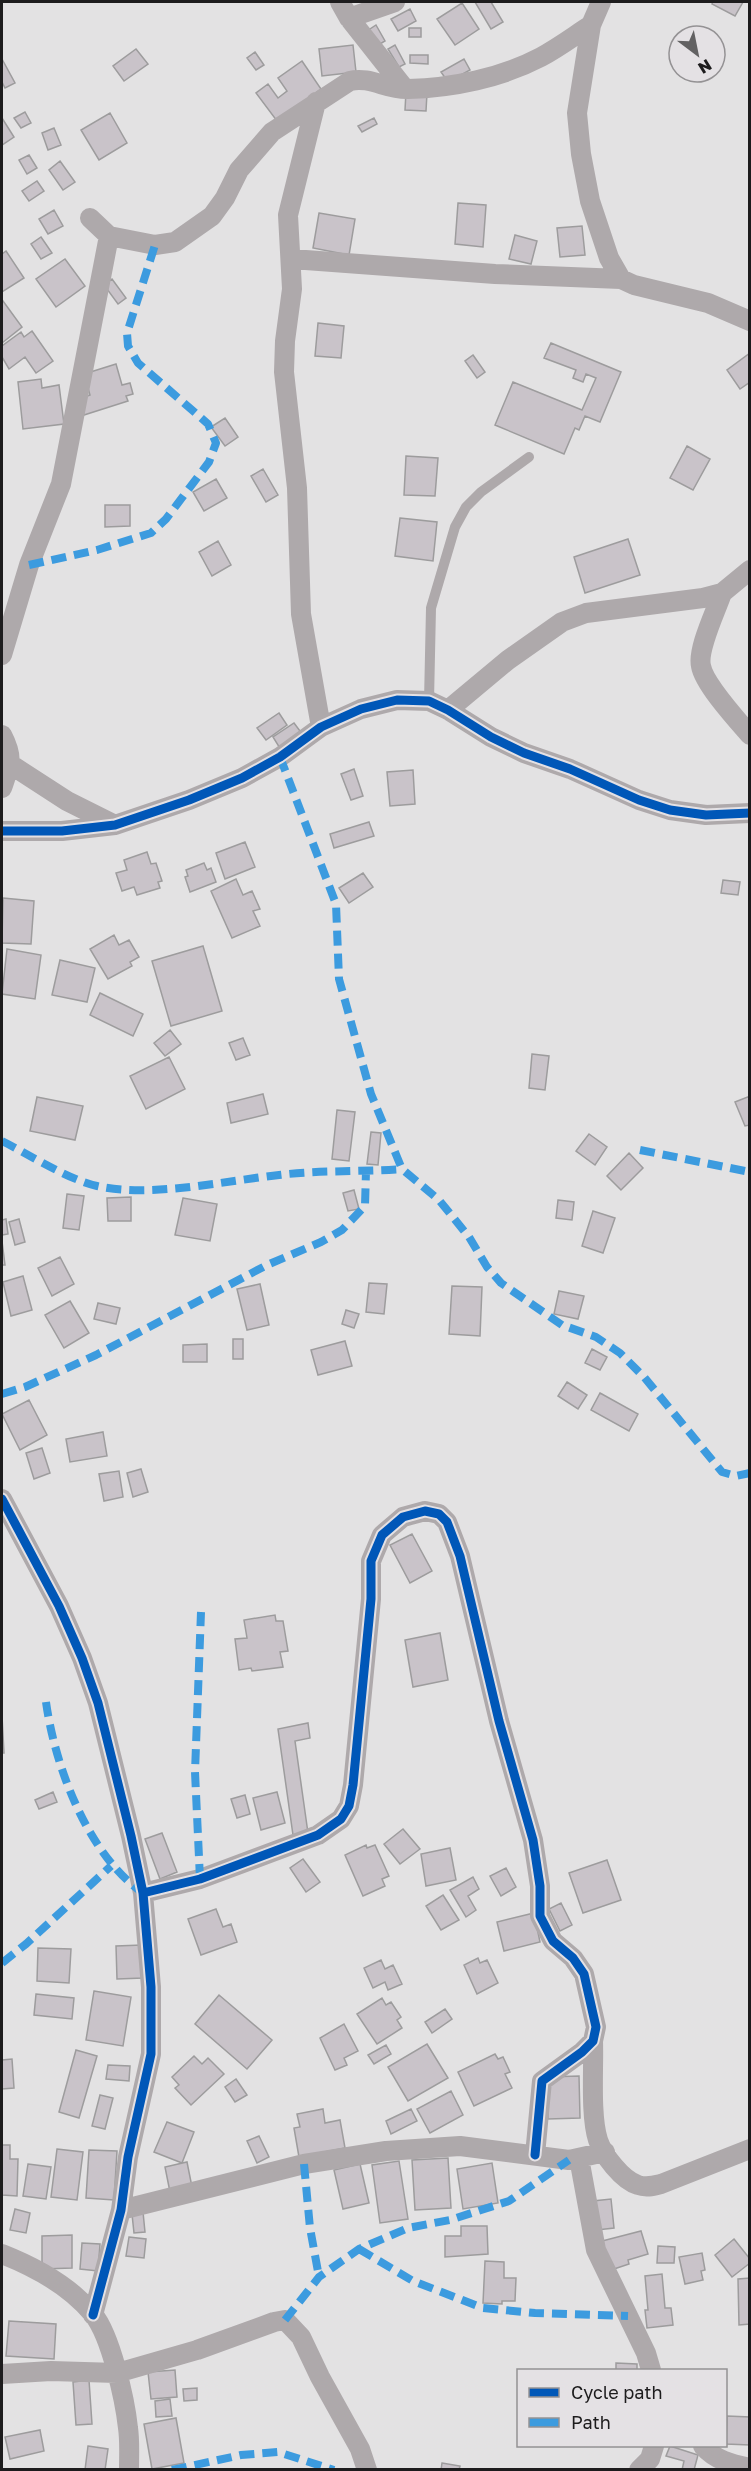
<svg xmlns="http://www.w3.org/2000/svg" width="751" height="2471" viewBox="0 0 751 2471" font-family="'Golos Text',sans-serif">
<style>
.building{fill:#c9c3c9;stroke:#9d9c9d;stroke-width:1.5}
.lines{fill:none;stroke-linecap:round;stroke-linejoin:round}
.lane{stroke:#aea9ab;stroke-width:10}
.street{stroke:#aea9ab;stroke-width:20}
.quiet{stroke:#3c9bdf;stroke-width:8;stroke-dasharray:15 8;stroke-linecap:butt}
.cycleway-casing{stroke:#e4e1e4;stroke-width:13}
.cycleway{stroke:#0057b8;stroke-width:9}
</style>
<rect width="100%" height="100%" fill="#e3e2e3"/>
<path class="building" d="M475 2H491L503 22 491 29Z
M713 2H743L735 16 712 4Z
M462 3 479 29 455 45 437 19Z
M410 9 416 21 398 31 391 19Z
M376 25 385 41 375 47 367 31Z
M409 28H421V37H409Z
M353 45 356 72 322 76 319 49Z
M395 45 405 64 399 67 388 49Z
M136 49 148 64 124 81 113 66Z
M255 52 264 65 256 70 247 58Z
M410 55H428V64L410 63Z
M2 59 15 83 5 88 2 82Z
M464 59 470 70 448 82 441 72Z
M302 61 321 89 277 121 256 93 268 84 278 98 287 91 278 78Z
M406 92 427 93 426 111 405 110Z
M25 112 31 123 21 128 14 118Z
M110 113 127 143 99 160 81 130Z
M2 118 14 137 2 145Z
M374 118 377 124 362 132 358 126Z
M54 128 61 145 48 150 42 133Z
M29 155 37 168 27 174 19 160Z
M60 161 75 182 63 190 49 170Z
M37 181 44 191 29 201 22 191Z
M458 203 486 205 483 247 455 244Z
M54 210 63 226 48 234 39 219Z
M319 213 355 219 349 255 313 248Z
M582 226 585 255 560 257 557 228Z
M515 235 537 241 531 264 509 259Z
M41 237 52 253 41 259 31 244Z
M6 251 24 278 2 292V254Z
M65 259 85 286 56 307 36 279Z
M112 279 126 298 118 304 104 285Z
M3 301 22 327 2 343V302Z
M318 323 344 326 341 358 315 356Z
M32 331 53 361 36 373 25 357 9 369 2 357V346L21 332 24 337Z
M551 343 621 372 600 422 585 416 579 430 575 428 564 454 495 425 513 382 582 410 596 378 586 374 583 382 573 378 576 370 544 358Z
M750 353V382L740 389 727 370Z
M473 355 485 372 477 378 465 361Z
M116 364 122 385 130 383 133 394 126 396 128 401 84 415 79 399 90 395 84 374Z
M41 379 42 388 59 385 64 424 23 429 18 382Z
M225 418 238 437 225 446 211 427Z
M687 446 710 459 693 490 670 478Z
M406 456 438 458 435 496 404 495Z
M263 469 278 495 266 502 251 476Z
M216 479 227 498 204 511 193 492Z
M105 505H130V526L105 527Z
M400 518 437 522 433 561 395 556Z
M628 539 640 575 585 593 574 557Z
M218 541 231 565 212 576 199 552Z
M279 713 287 725 266 740 257 728Z
M294 723 303 735 281 750 273 737Z
M354 769 363 796 351 800 341 774Z
M413 770 415 804 390 806 387 772Z
M369 822 374 836 334 848 330 834Z
M245 842 255 867 225 879 216 853Z
M147 852 151 864 156 863 162 881 158 882 160 888 137 895 134 887 122 891 116 873 127 870 124 860Z
M204 863 207 870 211 868 216 882 190 892 185 877 188 876 186 870Z
M363 873 373 887 349 903 339 888Z
M236 879 243 895 252 891 260 909 253 911 260 926 232 938 211 891Z
M723 880 740 882 738 895 721 893Z
M3 898 34 901 31 944 2 943Z
M114 935 119 945 129 940 139 957 130 962 132 966 108 979 90 949Z
M203 946 222 1011 171 1026 152 961Z
M7 949 41 955 35 999 2 994Z
M60 960 95 968 87 1002 52 995Z
M100 993 143 1014 133 1036 90 1015Z
M170 1030 181 1044 165 1056 154 1043Z
M243 1038 250 1055 236 1060 229 1043Z
M532 1054 549 1056 545 1090 529 1088Z
M169 1057 185 1089 146 1109 130 1076Z
M263 1094 268 1114 231 1123 227 1103Z
M750 1096V1125L745 1126 735 1102Z
M37 1097 83 1106 75 1140 30 1131Z
M337 1110 355 1112 349 1161 332 1159Z
M371 1132 381 1133 378 1165 367 1164Z
M589 1134 607 1147 595 1165 576 1151Z
M629 1153 643 1168 621 1190 607 1176Z
M354 1190 359 1209 348 1211 343 1193Z
M67 1194 84 1196 79 1230 63 1228Z
M131 1197V1221H108L107 1198Z
M183 1198 217 1204 210 1241 175 1235Z
M558 1200 574 1202 572 1220 556 1218Z
M593 1211 615 1218 603 1253 582 1246Z
M6 1219 8 1234 2 1235V1220Z
M19 1219 25 1242 15 1245 9 1222Z
M2 1241 5 1265H2Z
M60 1257 74 1284 52 1296 38 1268Z
M23 1276 32 1310 11 1316 3 1282Z
M369 1283 387 1284 384 1314 366 1312Z
M260 1284 269 1325 247 1330 237 1289Z
M452 1286 482 1287 480 1336 449 1334Z
M559 1291 584 1296 578 1319 554 1314Z
M70 1301 89 1333 64 1348 45 1315Z
M98 1303 120 1308 116 1324 94 1319Z
M346 1310 359 1314 354 1328 342 1324Z
M233 1339H243V1359H233Z
M345 1341 352 1366 318 1375 311 1350Z
M207 1344V1362H183V1345Z
M592 1349 607 1357 600 1370 585 1363Z
M567 1382 587 1395 578 1409 558 1396Z
M600 1393 638 1414 629 1431 591 1410Z
M29 1400 47 1435 20 1450 2 1414Z
M103 1432 107 1456 70 1462 66 1439Z
M42 1448 50 1473 34 1479 26 1453Z
M141 1469 148 1492 133 1497 127 1473Z
M119 1471 123 1497 104 1501 99 1474Z
M412 1534 432 1571 410 1583 390 1545Z
M275 1615 276 1621H283L288 1651 280 1652 283 1667 252 1671 251 1668 239 1670 235 1639 247 1638 244 1620Z
M440 1633 448 1680 413 1687 405 1640Z
M2 1716 4 1753H2Z
M308 1723 310 1738 295 1741 308 1833 293 1835 278 1729Z
M53 1792 57 1802 39 1809 35 1800Z
M277 1792 285 1823 261 1830 253 1798Z
M245 1795 250 1814 237 1818 231 1799Z
M403 1829 420 1849 400 1864 384 1844Z
M162 1833 177 1872 160 1879 145 1839Z
M366 1845 367 1848 375 1845 389 1876 382 1879 385 1886 363 1896 345 1855Z
M450 1848 456 1880 426 1886 421 1854Z
M303 1859 320 1882 306 1892 290 1868Z
M607 1860 621 1900 583 1913 569 1873Z
M506 1868 516 1887 501 1896 490 1876Z
M473 1877 479 1889 468 1896 476 1910 466 1917 450 1890Z
M443 1895 459 1920 441 1930 426 1906Z
M561 1903 572 1925 560 1931 549 1909Z
M216 1909 223 1927 231 1924 237 1942 201 1955 188 1919Z
M534 1913 540 1942 504 1951 497 1922Z
M142 1945 143 1978 117 1979 116 1946Z
M38 1948 71 1949 69 1983 37 1981Z
M478 1958 480 1963 487 1960 498 1983 477 1994 464 1965Z
M381 1960 385 1969 393 1965 402 1984 388 1990 385 1982 373 1988 364 1968Z
M94 1991 131 1997 123 2046 86 2040Z
M36 1994 74 1998 72 2019 34 2015Z
M219 1995 272 2040 247 2069 195 2024Z
M382 1998 386 2005 391 2002 401 2017 397 2020 402 2028 377 2044 357 2014Z
M445 2009 452 2019 432 2033 425 2022Z
M344 2024 358 2051 344 2058 347 2065 335 2070 320 2038Z
M427 2044 448 2078 408 2101 388 2067Z
M386 2045 391 2054 374 2064 368 2055Z
M76 2050 97 2056 79 2118 59 2112Z
M495 2054 498 2059 503 2057 510 2072 505 2074 512 2088 474 2106 458 2072Z
M194 2056 202 2064 208 2058 224 2074 191 2105 175 2088 179 2085 172 2077Z
M12 2059 14 2088 2 2089V2060Z
M108 2065 130 2066 129 2081 106 2079Z
M579 2076 580 2118 548 2119 547 2077Z
M236 2079 247 2095 235 2102 225 2087Z
M451 2091 463 2115 430 2133 417 2109Z
M100 2095 113 2098 105 2129 92 2126Z
M323 2109 325 2123 340 2120 345 2148 299 2157 294 2128 300 2127 297 2114Z
M411 2109 417 2121 391 2134 386 2121Z
M167 2122 194 2132 182 2163 154 2152Z
M259 2136 269 2157 257 2163 247 2141Z
M2 2145H10V2159H18L17 2196 2 2195Z
M57 2149 83 2152 77 2200 51 2197Z
M89 2150 117 2151 114 2200 86 2198Z
M448 2158 451 2208 415 2210 412 2160Z
M399 2161 408 2219 380 2223 372 2165Z
M187 2162 192 2187 170 2192 165 2167Z
M492 2163 498 2203 463 2209 457 2169Z
M28 2164 51 2167 46 2199 23 2196Z
M360 2164 369 2203 343 2209 334 2170Z
M611 2199 614 2228 597 2230 593 2201Z
M15 2209 30 2213 26 2233 10 2230Z
M143 2212 145 2232 134 2233 132 2214Z
M461 2226H487L488 2254 445 2257V2236H461Z
M641 2231 648 2254 628 2260 629 2264 611 2270 602 2241Z
M72 2235V2268L42 2269V2236Z
M129 2237 146 2239 144 2258 126 2256Z
M734 2239 750 2259V2263L732 2277 715 2255Z
M82 2243 100 2244 98 2271 80 2269Z
M658 2246 675 2247 674 2263H657Z
M702 2253 705 2270 701 2271 703 2280 685 2284 679 2257Z
M485 2261 504 2262V2278H516L515 2301H502V2304L483 2303Z
M662 2274 665 2308H671L673 2325 647 2328 645 2310H648L645 2276Z
M750 2278V2324L739 2325 738 2279Z
M9 2321 56 2324 54 2359 6 2356Z
M616 2363 637 2364V2370H616Z
M175 2370 177 2397 151 2399 148 2372Z
M89 2380 92 2424 76 2425 73 2382Z
M197 2388V2400L184 2401 183 2389Z
M170 2399 172 2416 156 2417 155 2401Z
M727 2416 750 2417V2445L726 2444Z
M176 2418 184 2463 152 2469 144 2424Z
M40 2430 44 2451 10 2459 5 2437Z
M88 2446 108 2449 105 2470H85Z
M670 2446 698 2455 694 2470H682L684 2461 666 2456Z
M442 2463 460 2466 459 2470H441Z"/>
<g class="lines">
<path class="lane" d="M429 701 431 608 455 527 466 507 481 492 529 457"/>
<path class="street" d="M340 2 349 18 405 89
M601 2 591 25 577 113 581 154 590 201 609 258 621 279 634 285 708 303 750 321
M349 18 395 2
M316 102 288 215 292 289 285 341 284 372 297 488 301 614 321 727
M90 218 109 236 155 245 175 242 212 216 225 198 239 170 272 132 350 81C370 76 387 90 408 89 452 88 501 78 541 57 558 48 574 36 591 25
M292 259 495 274 621 279
M722 593C716 611 697 649 701 666 704 684 737 720 750 735
M2 655 29 565 61 484 109 236
M448 710 508 660 562 622 586 613 703 598 722 593 750 570
M2 735C14 758 10 765 2 788
M10 764 67 801 115 825
M2 831H62L115 825 189 800 242 778 280 757 321 727 361 709 397 700 429 701 448 710 491 737 524 753 570 769 639 800 670 810 706 815 750 813
M2 1499 59 1606 82 1658 98 1703 131 1836 143 1893 151 1987V2054L128 2157 121 2210 93 2315
M143 1893 200 1879 318 1835 341 1819 349 1806 353 1785 371 1599V1561L382 1535 403 1517 425 1511 439 1514 447 1522 460 1556 499 1721 533 1840 540 1886V1916L553 1941 573 1958 584 1974 596 2027 593 2041 582 2052 542 2081 535 2155
M593 2041C594 2067 590 2115 598 2140 603 2155 622 2180 638 2185 646 2188 653 2186 661 2184L750 2149
M579 2158 596 2250 646 2353 651 2370
M121 2210 304 2164 386 2151 460 2146 569 2160 605 2152
M2 2254C35 2267 70 2286 93 2314 111 2336 125 2400 128 2428 130 2441 129 2456 129 2470
M2 2374 51 2371 117 2373 197 2350 274 2322 285 2320 301 2337 320 2377 360 2449 367 2470
M703 2446C715 2460 731 2464 750 2468
M639 2470 650 2459 654 2446"/>
<path class="quiet" d="M29 565 97 550 151 533 166 519 209 462 216 443 208 424 138 363 128 346 127 333 155 245
M280 757 336 904 339 979 371 1094 402 1169 439 1200 469 1237 487 1267 501 1283 562 1325 596 1337 620 1353 644 1377 722 1472 736 1476 750 1473
M2 1141C28 1154 69 1180 97 1186 151 1198 223 1181 279 1175 320 1170 361 1172 402 1169
M640 1150 750 1172
M2 1394 25 1387 96 1355 267 1265 321 1242 342 1230 365 1206 366 1171
M46 1702C55 1767 88 1855 143 1893
M200 1879 195 1772 201 1612
M2 1963 26 1944 111 1866
M304 2164 310 2228 319 2277
M359 2249 413 2281 483 2308 535 2313 628 2316
M285 2320 319 2277 359 2249 408 2228 450 2220 509 2201 569 2160
M172 2470 241 2455 278 2452 334 2470"/>
<g class="cycleway-casing">
<path id="cycleway" d="M2 831H62L115 825 189 800 242 778 280 757 321 727 361 709 397 700 429 701 448 710 491 737 524 753 570 769 639 800 670 810 706 815 750 813
M2 1499 59 1606 82 1658 98 1703 131 1836 143 1893 151 1987V2054L128 2157 121 2210 93 2315
M143 1893 200 1879 318 1835 341 1819 349 1806 353 1785 371 1599V1561L382 1535 403 1517 425 1511 439 1514 447 1522 460 1556 499 1721 533 1840 540 1886V1916L553 1941 573 1958 584 1974 596 2027 593 2041 582 2052 542 2081 535 2155"/>
</g>
<use href="#cycleway" class="cycleway"/>
</g>
<rect width="751" height="2471" fill="none" stroke="#1d1c1d" stroke-width="6"/>
<rect x="517" y="2369" width="210" height="78" fill="#e4e1e4" stroke="#949294" stroke-width="1.5"/>
<rect x="529" y="2388" width="30" height="9" fill="#0057b8" stroke="#949294" stroke-width="1.5"/>
<text x="571" y="2399" font-size="18" fill="#1d1c1d">Cycle path</text>
<rect x="529" y="2418" width="30" height="9" fill="#3c9bdf" stroke="#949294" stroke-width="1.5"/>
<text x="571" y="2429" font-size="18" fill="#1d1c1d">Path</text>
<g transform="translate(697 54) rotate(148)"><circle r="28" fill="#e4e1e4" stroke="#949294" stroke-width="1.5"/>
<path d="M0-4.5L10 22L0 15L-10 22Z" fill="#626162"/>
<text y="-9" font-size="16" font-weight="bold" text-anchor="middle" fill="#1d1c1d">N</text>
</g>
</svg>
